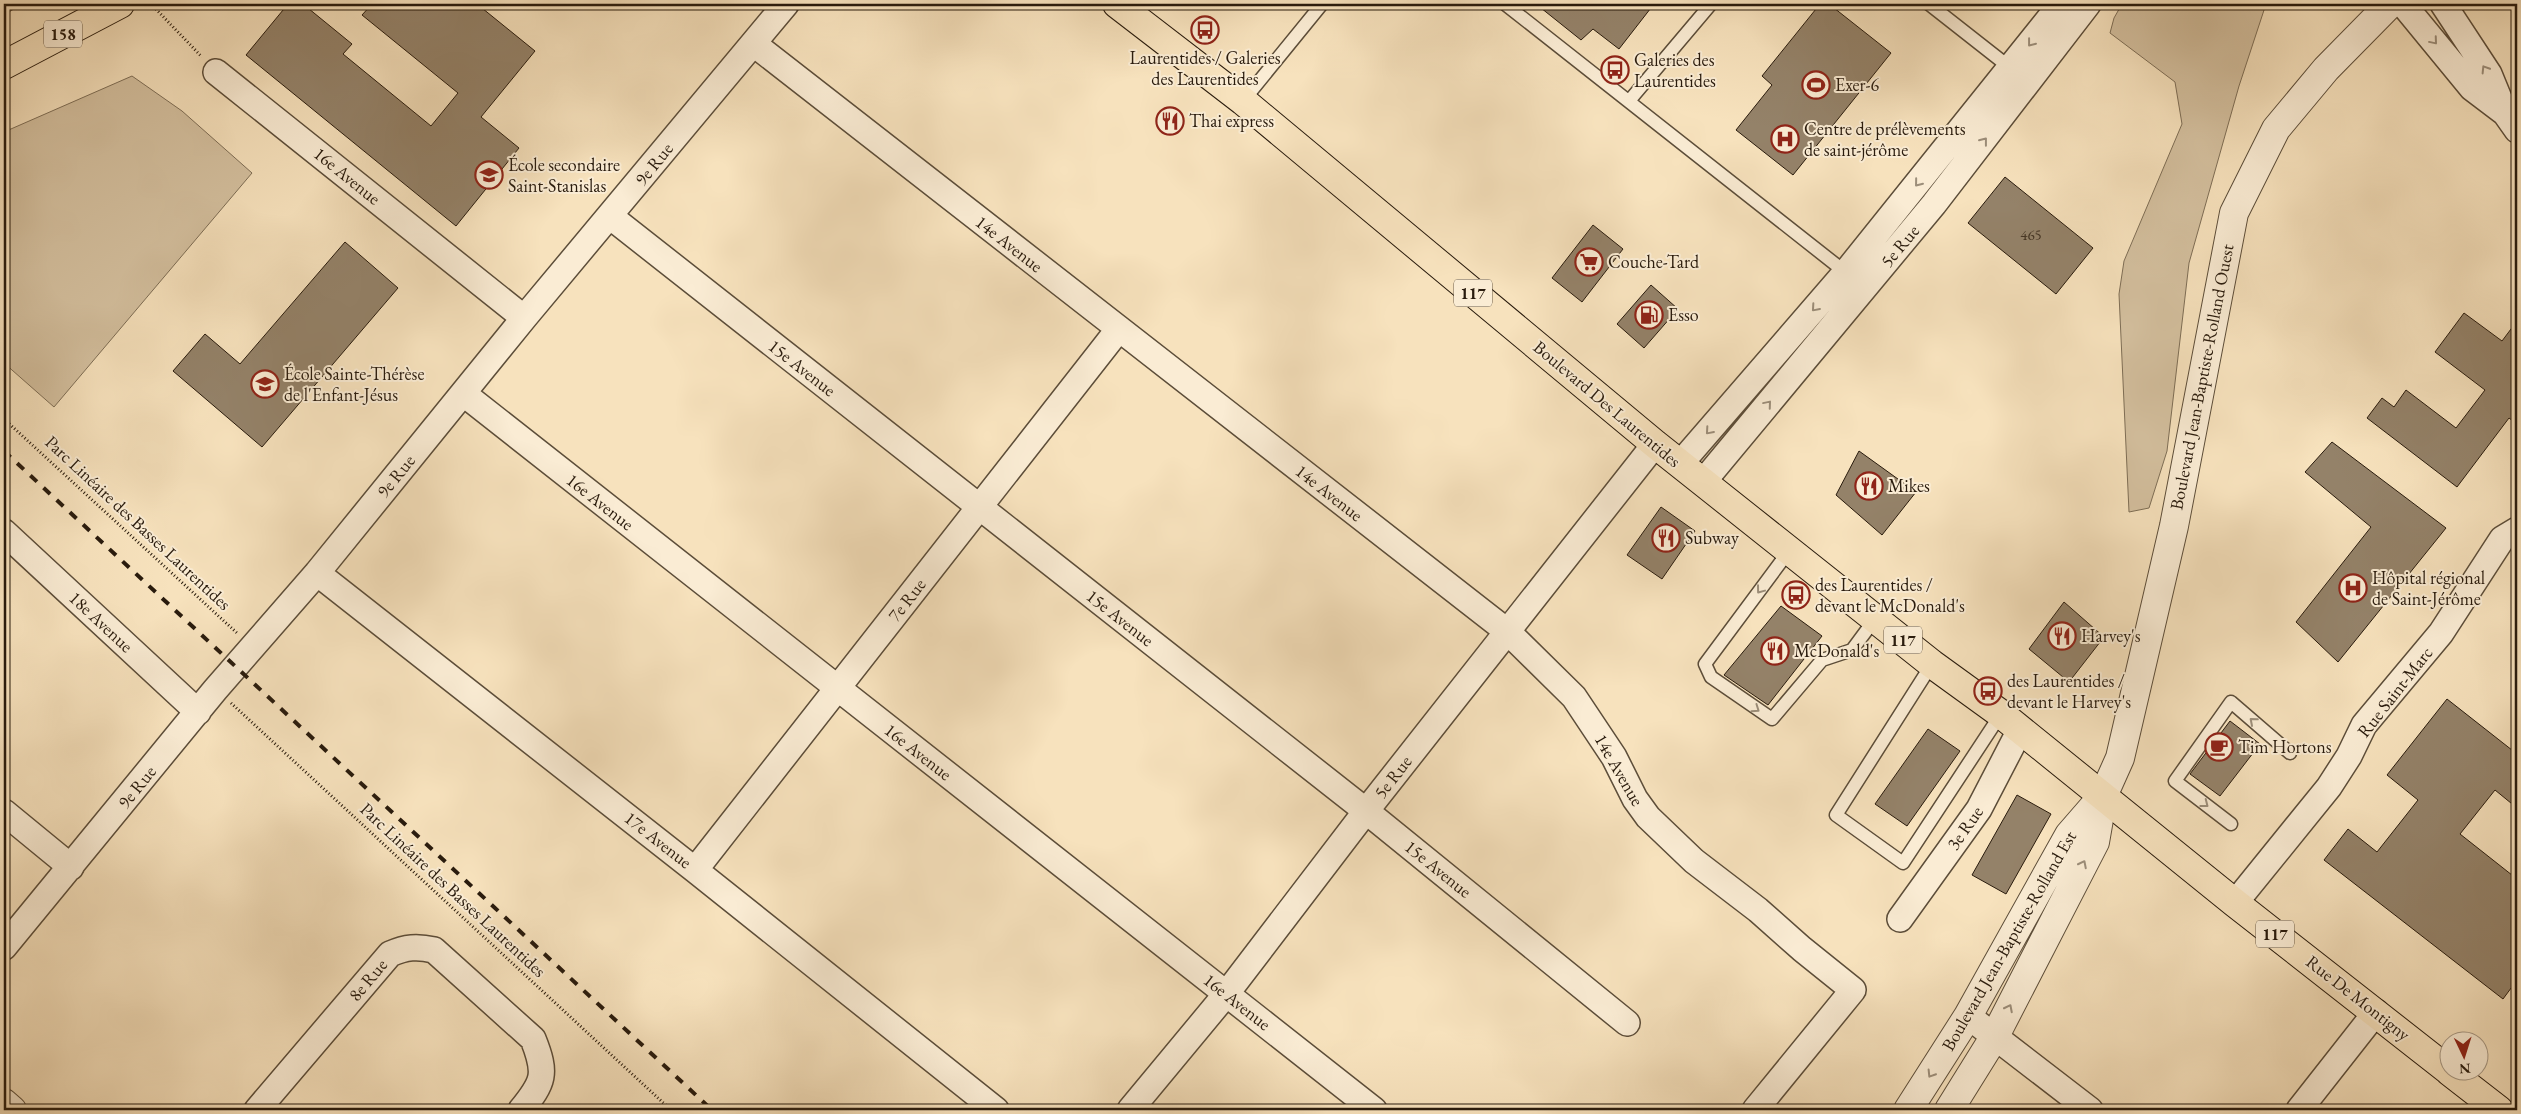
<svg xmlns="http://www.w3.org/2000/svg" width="2521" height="1114" viewBox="0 0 2521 1114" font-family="'EB Garamond',serif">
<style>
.green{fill:#d4c09f;stroke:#7e6e56}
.building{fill:#948269;stroke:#291b0d}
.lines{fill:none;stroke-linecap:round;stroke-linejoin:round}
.service-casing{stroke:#5c4d39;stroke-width:15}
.minor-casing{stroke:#5c4d39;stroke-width:28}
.tertiary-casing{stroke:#5c4d39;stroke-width:30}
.primary-casing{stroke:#291b0d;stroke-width:30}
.path{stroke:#291b0d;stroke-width:3;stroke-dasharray:1 2.5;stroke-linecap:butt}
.service{stroke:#faecd4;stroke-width:12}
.minor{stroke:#faecd4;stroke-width:25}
.tertiary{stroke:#faecd4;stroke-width:28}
.primary{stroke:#f7e2bd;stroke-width:28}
.rail{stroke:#291b0d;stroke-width:4;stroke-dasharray:9 9;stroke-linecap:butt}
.oneway{stroke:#9c8e7a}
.labels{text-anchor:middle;stroke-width:4;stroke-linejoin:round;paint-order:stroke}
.number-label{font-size:15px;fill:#443524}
.shield{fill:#faecd4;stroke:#685a49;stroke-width:1}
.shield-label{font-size:16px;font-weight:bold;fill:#291b0d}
.poi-label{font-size:18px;fill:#291b0d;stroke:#faecd4;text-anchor:start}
.street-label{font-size:18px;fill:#291b0d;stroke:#faecd4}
</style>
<rect width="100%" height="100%" fill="#f7e2bd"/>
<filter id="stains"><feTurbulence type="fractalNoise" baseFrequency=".004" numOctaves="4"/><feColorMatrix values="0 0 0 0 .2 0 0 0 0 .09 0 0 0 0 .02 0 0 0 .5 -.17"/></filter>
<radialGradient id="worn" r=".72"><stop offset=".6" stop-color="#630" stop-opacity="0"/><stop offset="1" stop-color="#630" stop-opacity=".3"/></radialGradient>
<path class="green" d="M4 4H22L4 15Z
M2122 4H2266L2239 86 2189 263 2167 451 2149 508 2129 512 2119 294 2124 261 2182 124 2175 82 2110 33 2114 18Z
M132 76 182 111 252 173 54 407 4 363V132Z"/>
<path class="building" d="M288 4H303L352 44 343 54 431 126 458 93 362 15 372 4H477L535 51 481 117 519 148 456 226 246 55Z
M1536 4H1654L1619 49 1593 29 1581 40Z
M1820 4H1829L1891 53 1793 175 1736 130 1772 85 1762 76Z
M2005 177 2093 248 2056 294 1968 223Z
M1593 225 1623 249 1582 302 1552 278Z
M345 242 398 288 262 447 173 371 205 334 240 364Z
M1651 285 1678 309 1644 348 1617 324Z
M2464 313 2502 341 2517 321V424L2509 418 2457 487 2367 418 2382 398 2394 407 2406 390 2456 428 2485 390 2435 352Z
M2332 442 2446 528 2338 662 2296 622 2371 527 2305 472Z
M1859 451 1916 492 1882 535 1836 495Z
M1661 507 1695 531 1662 579 1627 555Z
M2064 602 2104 637 2069 682 2029 649Z
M1781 606 1822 636 1768 705 1724 675Z
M2447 699 2517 754V808L2495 790 2460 834 2517 879V980L2503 999 2324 860 2348 829 2377 852 2418 800 2387 775Z
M2230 721 2260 744 2220 796 2190 774Z
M1928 729 1960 751 1907 826 1875 804Z
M2017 795 2051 814 2006 894 1972 875Z"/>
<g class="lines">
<g class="service-casing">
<path id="service" d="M1505 4 1849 275
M1929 4 2013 70
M1243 101 1322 4
M1629 101 1711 4
M1789 551 1705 664 1711 677 1772 719 1822 660 1852 650 1875 619
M1932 664 1836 815 1903 863 2001 714
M2231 824 2175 781 2231 702 2290 753"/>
</g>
<g class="minor-casing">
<path id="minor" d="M2403 4 2472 88 2505 113
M2443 4 2489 74 2505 113 2517 130
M754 44 1508 632 1574 697 1614 757 1635 799 1648 817 1694 861 1758 910 1802 949 1853 990 1755 1110
M216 72 524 318
M611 217 1366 811 1627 1023
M464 394 1374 1110
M1680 464 1846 272 2061 4
M1703 482 1934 204 2088 4
M4 532 198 712
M317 573 695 870 996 1110
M4 812 71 867
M695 870 1118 330
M2235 903 2329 787 2349 756 2364 725 2441 633 2502 539 2517 530
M1900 919 1979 809 2020 730
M4 947 215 690 317 573 524 318 786 4
M1968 1016 2090 1110
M257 1110 390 954C406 947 417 946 434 950L533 1039C547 1074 544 1082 521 1110
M1130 1110 1227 993 1366 811 1655 444
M2299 1110 2376 1012"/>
</g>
<g class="tertiary-casing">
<path id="tertiary" d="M4 1103 12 1110
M1908 1110 1968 1016 2069 835 2102 797
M1949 1110 1995 1036 2095 842 2103 796 2120 758 2174 526 2234 213 2276 129 2326 69 2390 4"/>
</g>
<g class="primary-casing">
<path id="primary" d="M1117 4 1243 101 1655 444 1932 664 2001 714 2235 903 2448 1070
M4 65 120 4
M2450 1072 2499 1110"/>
</g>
<path class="path" d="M151 4 202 57
M4 419 237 633
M231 703 671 1110"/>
<use href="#service" class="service"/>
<use href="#minor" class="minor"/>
<use href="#tertiary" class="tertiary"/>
<use href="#primary" class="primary"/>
<path class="rail" d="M4 451 712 1110"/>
</g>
<defs><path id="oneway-chevron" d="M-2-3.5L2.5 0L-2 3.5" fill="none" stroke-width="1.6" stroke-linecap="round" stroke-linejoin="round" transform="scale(1.25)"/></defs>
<g class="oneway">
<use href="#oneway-chevron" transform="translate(2434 41) rotate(50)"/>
<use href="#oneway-chevron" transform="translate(2031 43) rotate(128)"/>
<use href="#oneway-chevron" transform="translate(2485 69) rotate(-122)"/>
<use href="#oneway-chevron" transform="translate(1984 141) rotate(-52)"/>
<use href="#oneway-chevron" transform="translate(1918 183) rotate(129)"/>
<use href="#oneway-chevron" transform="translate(1815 308) rotate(131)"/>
<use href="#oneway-chevron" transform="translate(1768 404) rotate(-50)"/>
<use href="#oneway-chevron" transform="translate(1709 431) rotate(131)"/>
<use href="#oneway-chevron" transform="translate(1760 590) rotate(127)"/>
<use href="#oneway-chevron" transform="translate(1756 709) rotate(35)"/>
<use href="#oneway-chevron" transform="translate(2253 721) rotate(-139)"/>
<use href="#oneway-chevron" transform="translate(2205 804) rotate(38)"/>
<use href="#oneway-chevron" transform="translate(2083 864) rotate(-63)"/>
<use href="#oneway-chevron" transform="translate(2009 1008) rotate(-63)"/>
<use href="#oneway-chevron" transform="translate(1931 1074) rotate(122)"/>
</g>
<defs>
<g id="bus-ring" transform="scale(1.4375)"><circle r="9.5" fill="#faecd4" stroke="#8f2418" stroke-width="1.5"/><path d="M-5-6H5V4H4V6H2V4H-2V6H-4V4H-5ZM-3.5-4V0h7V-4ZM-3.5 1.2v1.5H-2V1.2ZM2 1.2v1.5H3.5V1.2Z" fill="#8f2418"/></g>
<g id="stadium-ring" transform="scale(1.4375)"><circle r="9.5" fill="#faecd4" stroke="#8f2418" stroke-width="1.5"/><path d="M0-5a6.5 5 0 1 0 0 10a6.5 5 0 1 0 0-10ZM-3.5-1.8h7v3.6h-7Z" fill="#8f2418"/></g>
<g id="restaurant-ring" transform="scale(1.4375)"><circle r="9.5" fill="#faecd4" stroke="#8f2418" stroke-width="1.5"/><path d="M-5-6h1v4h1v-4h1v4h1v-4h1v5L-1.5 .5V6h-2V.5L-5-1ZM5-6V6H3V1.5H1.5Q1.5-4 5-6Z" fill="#8f2418"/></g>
<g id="hospital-ring" transform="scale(1.4375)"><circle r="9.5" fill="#faecd4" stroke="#8f2418" stroke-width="1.5"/><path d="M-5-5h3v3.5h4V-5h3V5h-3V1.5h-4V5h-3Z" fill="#8f2418"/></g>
<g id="school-ring" transform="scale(1.4375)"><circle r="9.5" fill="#faecd4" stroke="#8f2418" stroke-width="1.5"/><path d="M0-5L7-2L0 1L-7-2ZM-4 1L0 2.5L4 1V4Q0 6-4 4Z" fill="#8f2418"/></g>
<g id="supermarket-ring" transform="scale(1.4375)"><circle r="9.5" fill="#faecd4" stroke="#8f2418" stroke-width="1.5"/><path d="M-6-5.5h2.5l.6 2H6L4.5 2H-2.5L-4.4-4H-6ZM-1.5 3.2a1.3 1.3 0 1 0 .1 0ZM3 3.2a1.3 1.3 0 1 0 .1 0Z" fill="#8f2418"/></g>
<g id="fuel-ring" transform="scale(1.4375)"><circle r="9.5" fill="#faecd4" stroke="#8f2418" stroke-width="1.5"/><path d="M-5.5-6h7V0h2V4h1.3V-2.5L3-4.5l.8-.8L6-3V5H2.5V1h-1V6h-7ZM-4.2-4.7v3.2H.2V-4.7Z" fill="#8f2418"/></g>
<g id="cafe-ring" transform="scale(1.4375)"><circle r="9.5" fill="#faecd4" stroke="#8f2418" stroke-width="1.5"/><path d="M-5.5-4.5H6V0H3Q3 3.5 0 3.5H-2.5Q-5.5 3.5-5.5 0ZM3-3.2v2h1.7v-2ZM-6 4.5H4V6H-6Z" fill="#8f2418"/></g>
</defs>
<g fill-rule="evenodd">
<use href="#bus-ring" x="1205" y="30"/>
<use href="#bus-ring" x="1615" y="70"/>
<use href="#stadium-ring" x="1816" y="85"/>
<use href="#restaurant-ring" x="1170" y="121"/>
<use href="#hospital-ring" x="1785" y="139"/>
<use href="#school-ring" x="489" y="175"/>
<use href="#supermarket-ring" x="1589" y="262"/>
<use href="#fuel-ring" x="1649" y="315"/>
<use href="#school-ring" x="265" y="384"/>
<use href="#restaurant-ring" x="1869" y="486"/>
<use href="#restaurant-ring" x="1666" y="538"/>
<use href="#hospital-ring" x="2353" y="588"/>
<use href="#bus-ring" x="1796" y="595"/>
<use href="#restaurant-ring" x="2062" y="636"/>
<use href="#restaurant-ring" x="1775" y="651"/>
<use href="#bus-ring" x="1988" y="691"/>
<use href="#cafe-ring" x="2219" y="747"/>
</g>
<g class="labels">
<g class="number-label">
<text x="2031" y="240">465</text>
</g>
<g class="shield">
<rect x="44" y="20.5" width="38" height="27" rx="4"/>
<rect x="1454" y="279.5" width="38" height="27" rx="4"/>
<rect x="1884" y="626.5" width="38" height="27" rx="4"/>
<rect x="2256" y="920.5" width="38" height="27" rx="4"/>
</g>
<g class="shield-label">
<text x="63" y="40">158</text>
<text x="1473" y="299">117</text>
<text x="1903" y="646">117</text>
<text x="2275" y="940">117</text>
</g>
<g class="poi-label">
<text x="1205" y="64" text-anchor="middle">Laurentides / Galeries<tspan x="1205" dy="21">des Laurentides</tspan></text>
<text x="1634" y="66">Galeries des<tspan x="1634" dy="21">Laurentides</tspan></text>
<text x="1835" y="91">Exer-6</text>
<text x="1189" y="127">Thai express</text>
<text x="1804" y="135">Centre de prélèvements<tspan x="1804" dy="21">de saint-jérôme</tspan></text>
<text x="508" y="171">École secondaire<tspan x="508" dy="21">Saint-Stanislas</tspan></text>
<text x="1608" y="268">Couche-Tard</text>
<text x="1668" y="321">Esso</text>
<text x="284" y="380">École Sainte-Thérèse<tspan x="284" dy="21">de l'Enfant-Jésus</tspan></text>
<text x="1888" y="492">Mikes</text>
<text x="1685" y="544">Subway</text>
<text x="2372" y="584">Hôpital régional<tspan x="2372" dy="21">de Saint-Jérôme</tspan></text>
<text x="1815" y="591">des Laurentides /<tspan x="1815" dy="21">devant le McDonald's</tspan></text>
<text x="2081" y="642">Harvey's</text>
<text x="1794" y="657">McDonald's</text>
<text x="2007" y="687">des Laurentides /<tspan x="2007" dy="21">devant le Harvey's</tspan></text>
<text x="2238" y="753">Tim Hortons</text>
</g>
<g class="street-label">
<text transform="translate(654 164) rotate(-51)" y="6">9e Rue</text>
<text transform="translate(347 176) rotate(39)" y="6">16e Avenue</text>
<text transform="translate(1009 244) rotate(38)" y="6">14e Avenue</text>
<text transform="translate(1900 246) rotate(-50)" y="6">5e Rue</text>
<text transform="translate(802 368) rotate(38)" y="6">15e Avenue</text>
<text transform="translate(2202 377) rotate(-79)" y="6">Boulevard Jean-Baptiste-Rolland Ouest</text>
<text transform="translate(1607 404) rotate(40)" y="6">Boulevard Des Laurentides</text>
<text transform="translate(396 476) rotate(-51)" y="6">9e Rue</text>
<text transform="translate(1329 493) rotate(38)" y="6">14e Avenue</text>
<text transform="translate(600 502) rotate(38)" y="6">16e Avenue</text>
<text transform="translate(138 523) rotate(43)" y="6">Parc Linéaire des Basses Laurentides</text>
<text transform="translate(907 600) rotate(-52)" y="6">7e Rue</text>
<text transform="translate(1120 618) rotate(38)" y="6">15e Avenue</text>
<text transform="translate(101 622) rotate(43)" y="6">18e Avenue</text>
<text transform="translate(2395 692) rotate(-52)" y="6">Rue Saint-Marc</text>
<text transform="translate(918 752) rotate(38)" y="6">16e Avenue</text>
<text transform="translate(1619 770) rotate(60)" y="6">14e Avenue</text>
<text transform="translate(1393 777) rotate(-52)" y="6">5e Rue</text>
<text transform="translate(137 787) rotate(-51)" y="6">9e Rue</text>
<text transform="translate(1965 828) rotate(-55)" y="6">3e Rue</text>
<text transform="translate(658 840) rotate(38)" y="6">17e Avenue</text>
<text transform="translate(1438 869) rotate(39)" y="6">15e Avenue</text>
<text transform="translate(453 890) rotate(43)" y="6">Parc Linéaire des Basses Laurentides</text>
<text transform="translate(2009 941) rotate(-60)" y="6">Boulevard Jean-Baptiste-Rolland Est</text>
<text transform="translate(368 980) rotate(-50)" y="6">8e Rue</text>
<text transform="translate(2358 998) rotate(38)" y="6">Rue De Montigny</text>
<text transform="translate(1237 1002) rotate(38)" y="6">16e Avenue</text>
</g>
</g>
<rect width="2521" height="1114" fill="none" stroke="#f7e2bd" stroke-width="20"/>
<rect x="5" y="5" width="2511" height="1104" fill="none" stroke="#291b0d" stroke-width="2.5"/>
<rect x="10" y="10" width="2501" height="1094" fill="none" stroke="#291b0d"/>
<g transform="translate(2464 1056) rotate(176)"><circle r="24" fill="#faecd4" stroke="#a69884"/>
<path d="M0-4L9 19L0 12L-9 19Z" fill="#8f2418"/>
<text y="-8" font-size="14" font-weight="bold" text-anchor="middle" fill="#291b0d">N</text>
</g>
<rect width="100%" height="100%" filter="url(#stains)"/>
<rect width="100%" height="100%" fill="url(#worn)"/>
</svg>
